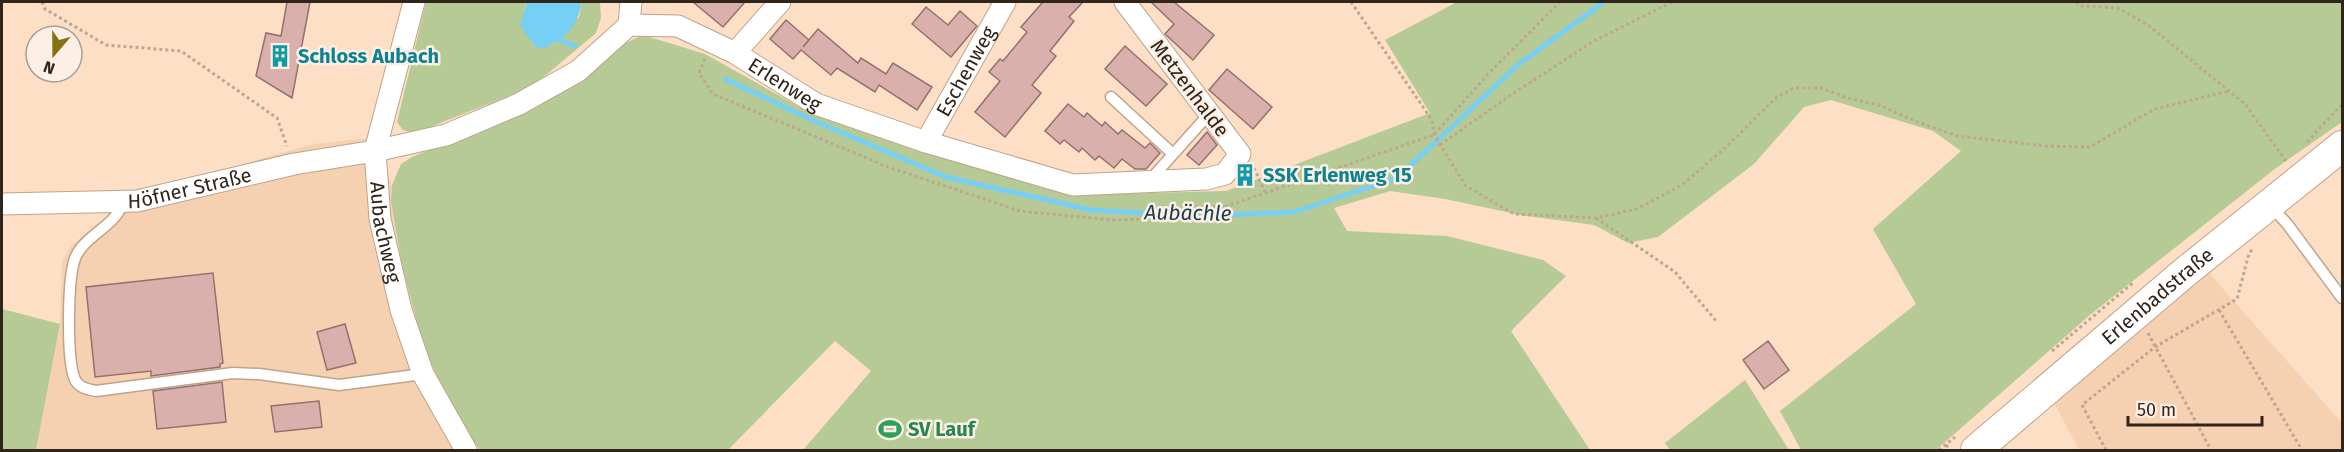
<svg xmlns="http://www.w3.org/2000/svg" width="2344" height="452" viewBox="0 0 2344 452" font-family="'Fira Sans',sans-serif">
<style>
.built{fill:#f5d1b2}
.green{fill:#b5ca95}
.water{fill:#77cff4}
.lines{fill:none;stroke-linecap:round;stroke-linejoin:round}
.stream{stroke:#77cff4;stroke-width:5}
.building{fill:#d9b0ac;stroke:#96706d;stroke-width:1.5}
.service-casing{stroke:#bfa38a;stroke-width:13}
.minor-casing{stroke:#bfa38a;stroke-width:23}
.secondary-casing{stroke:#bfa38a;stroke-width:32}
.path{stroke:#bea691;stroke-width:3;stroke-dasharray:3 3;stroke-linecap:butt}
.service{stroke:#fff;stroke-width:10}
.minor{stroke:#fff;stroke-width:21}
.secondary{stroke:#fff;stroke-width:30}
.labels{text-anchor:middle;stroke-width:5;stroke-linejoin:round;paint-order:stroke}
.culture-label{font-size:20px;font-weight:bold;fill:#0d838f;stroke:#fcf0e6;text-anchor:start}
.street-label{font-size:20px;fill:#30251b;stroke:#fcf0e6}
.leisure-label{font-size:20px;font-weight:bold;fill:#27864d;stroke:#fcf0e6;text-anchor:start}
.water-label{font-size:21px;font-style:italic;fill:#163e4e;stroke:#fcf0e6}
</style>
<rect width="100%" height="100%" fill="#fddfc5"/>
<path class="built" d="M369 138 392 185 391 201 457 419 480 450H36L60 324 62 261 71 246 108 215 110 193 176 183 313 144Z
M2208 272 2342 423V450H2079L2053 401Z"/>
<path class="green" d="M426 2H527C520 21 522 28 534 46L579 17 582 2H600L601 18 596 33 533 86 415 133 403 130 397 122Z
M1457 2H2342V122L2276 168 2091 314 1936 450H1801L1780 411 1916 304 1873 229 1961 151 1933 131 1831 100 1804 107 1754 164 1658 237 1628 243 1594 225 1521 215 1445 199 1390 191 1334 208 1347 231 1447 236 1543 260 1566 276 1511 331 1590 450H803L871 371 835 341 728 450H480L457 419 423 345 402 264 391 201 392 185 401 164 412 157 474 132 621 45 643 35 705 54 812 114 1072 195 1226 191 1430 113 1385 40Z
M2 309 60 324 36 450H2Z
M1745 380 1789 450H1670L1665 443Z"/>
<path class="water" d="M527 2H582C576 29 567 36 543 49L534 46 520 25Z"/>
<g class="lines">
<path class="stream" d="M558 34 560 40 575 46
M725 79 812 120 946 177 1091 210 1199 216 1294 212 1397 178 1519 64 1604 2"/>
</g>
<path class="building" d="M287 2H310L292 98 256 76 266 33 281 36Z
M693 2H745L723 27Z
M1043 2H1083L1069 17 1074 21 1050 51 1056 56 1032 85 1041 93 1005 137 975 112 1000 81 989 72 1000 59 1003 61 1027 32 1021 27Z
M1151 2H1174L1214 35 1193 60 1165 34 1174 24Z
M926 7 948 25 960 11 977 26 951 57 912 24Z
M786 20 809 40 803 47 818 29 858 63 861 58 886 74 893 63 932 87 917 110 879 85 875 92 837 68 831 75 801 50 793 59 770 39Z
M1125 46 1167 84 1146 106 1105 69Z
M1227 69 1272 107 1253 129 1209 90Z
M1068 104 1084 117 1087 113 1102 126 1105 122 1118 134 1122 130 1145 148 1150 143 1160 153 1146 169H1135L1122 159 1114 168 1099 156 1095 160 1082 148 1079 152 1064 140 1060 144 1045 131Z
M1207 132 1217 145 1199 165 1187 155Z
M213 273 223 363 220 364V367L151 376V371L95 377 86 287Z
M345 324 356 363 327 370 317 332Z
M1768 341 1789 370 1764 389 1743 360Z
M222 382 226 422 157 429 153 391Z
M319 401 322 427 275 432 271 406Z"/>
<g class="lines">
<g class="service-casing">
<path id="service" d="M1111 97 1173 154
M1150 180 1209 114
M125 201C121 208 117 215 112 220 100 232 83 241 76 256 67 275 67 357 74 377 77 387 86 389 96 391L233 373 259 374 339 385 423 374
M2271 206 2288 225 2342 298"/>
</g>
<g class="minor-casing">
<g id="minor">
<path id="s1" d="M414 2 375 151 380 219 401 310 423 374 466 450"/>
<path d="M629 25 631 2"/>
<path d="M735 53 780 2"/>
<path id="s2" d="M926 142 1005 2"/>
<path id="s3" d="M2 204 137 201 294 164 375 151 446 135 519 104 578 71 629 25 678 26 735 53 816 104 926 142 1073 185 1206 179 1225 174 1240 154 1125 2"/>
</g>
</g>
<g class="secondary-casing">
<g id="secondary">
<path id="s4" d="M1976 450 2184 273 2342 146"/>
</g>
</g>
<path class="path" d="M42 2 45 9 106 45 181 51 277 118 287 146
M1351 2 1432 120 1434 135 1466 186 1514 214 1596 218 1637 209 1682 185 1725 148 1777 97 1794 88H1822L1847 98 1879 105 1915 121 1957 136 2046 146 2090 147 2155 109 2229 91
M2076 2 2082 6 2118 8 2148 25 2245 104 2286 161
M705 59 699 73 713 94 888 167 1020 211 1111 220 1148 219 1151 209 1227 206 1434 135 1489 73 1560 2
M2307 142 2342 104
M1440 145 1508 97 1592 42 1672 2
M1254 168 1265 192
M1596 218 1675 272 1717 322
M2219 310 2302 450
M2148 333 2211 450
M2052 351 2134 282
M1946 445 1950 450
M1939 450 1955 437
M2106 450 2082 405 2155 347 2237 299 2248 257 2252 249"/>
<use href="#service" class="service"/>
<use href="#minor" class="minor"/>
<use href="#secondary" class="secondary"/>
</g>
<defs>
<g id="building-bare" transform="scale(1.8)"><path d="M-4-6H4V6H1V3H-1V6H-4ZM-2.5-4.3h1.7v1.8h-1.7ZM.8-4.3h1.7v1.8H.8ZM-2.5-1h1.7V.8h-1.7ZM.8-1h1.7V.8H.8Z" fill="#0f9aa8" stroke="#fcf0e6" stroke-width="2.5" paint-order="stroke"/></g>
<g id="stadium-bare" transform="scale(1.8)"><path d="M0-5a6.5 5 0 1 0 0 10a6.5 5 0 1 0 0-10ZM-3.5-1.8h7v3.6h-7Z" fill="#2e9e5b" stroke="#fcf0e6" stroke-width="2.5" paint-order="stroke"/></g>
</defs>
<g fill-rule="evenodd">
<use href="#building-bare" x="280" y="56"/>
<use href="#building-bare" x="1245" y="175"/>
<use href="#stadium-bare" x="890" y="429"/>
</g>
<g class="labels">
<g class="culture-label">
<text x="298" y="63">Schloss Aubach</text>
<text x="1263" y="182">SSK Erlenweg 15</text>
</g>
<g class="street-label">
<text dy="7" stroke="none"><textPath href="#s2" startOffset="81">Eschenweg</textPath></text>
<text dy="7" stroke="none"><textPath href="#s3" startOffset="838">Erlenweg</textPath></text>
<text transform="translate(1190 88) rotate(53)" y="7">Metzenhalde</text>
<text dy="7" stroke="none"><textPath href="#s3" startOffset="189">Höfner Straße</textPath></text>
<text dy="7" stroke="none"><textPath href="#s1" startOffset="236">Aubachweg</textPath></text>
<text dy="7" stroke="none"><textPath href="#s4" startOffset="238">Erlenbadstraße</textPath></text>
</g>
<g class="leisure-label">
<text x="908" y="436">SV Lauf</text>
</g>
<g class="water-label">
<text transform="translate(1188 213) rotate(1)" y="7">Aubächle</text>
</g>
</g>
<rect width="2344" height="452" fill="none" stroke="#30251b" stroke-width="6"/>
<g transform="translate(54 54) rotate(200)"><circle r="28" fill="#fcf0e6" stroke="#aa9f95" stroke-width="1.5"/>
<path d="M0-4.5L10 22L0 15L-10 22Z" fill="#837212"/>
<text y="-9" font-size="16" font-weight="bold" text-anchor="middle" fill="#30251b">N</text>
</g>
<path d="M2128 416v9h134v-9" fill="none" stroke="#30251b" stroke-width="3"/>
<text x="2137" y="416" font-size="18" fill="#30251b" stroke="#fcf0e6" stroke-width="4.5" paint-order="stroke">50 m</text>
</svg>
